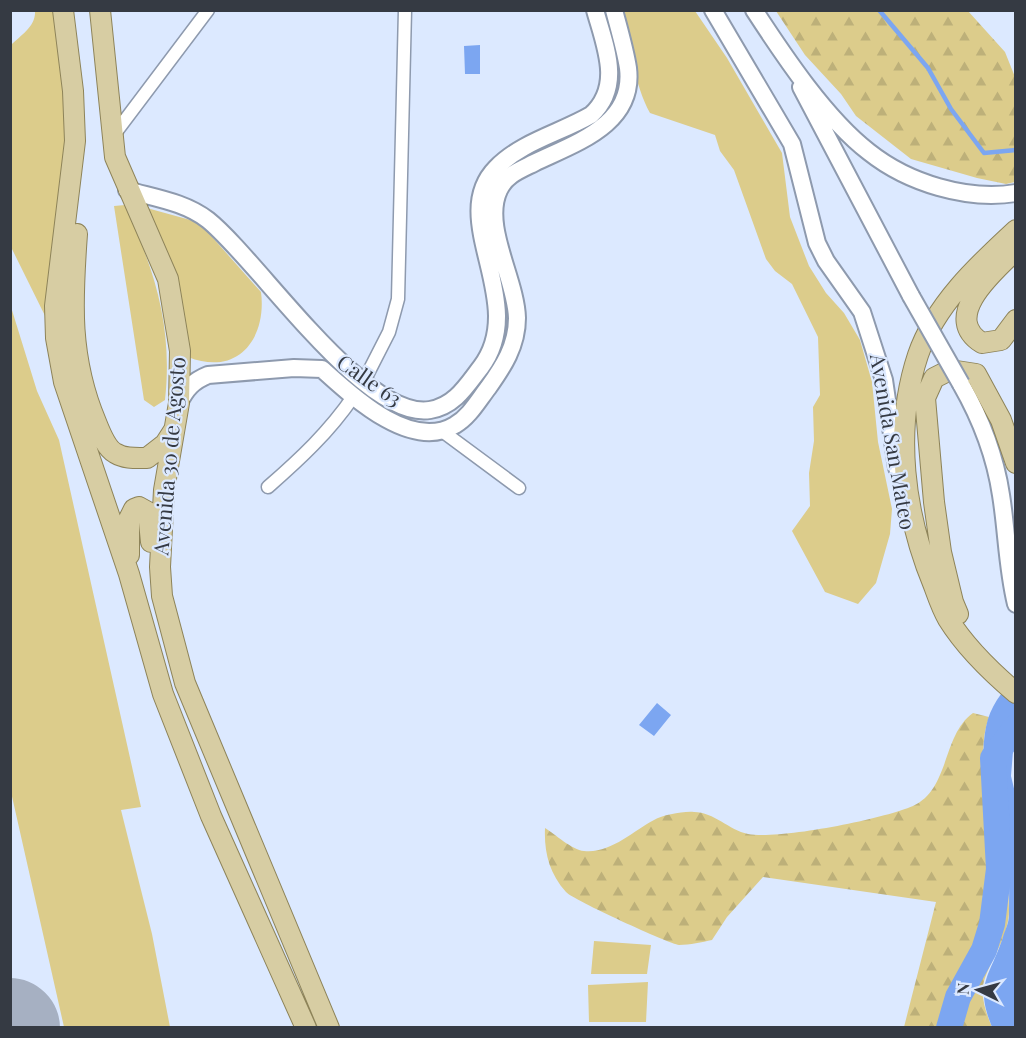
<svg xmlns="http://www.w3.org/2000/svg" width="1026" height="1038" viewBox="0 0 1026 1038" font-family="'Playfair Display',serif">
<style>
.green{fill:#dccc8b}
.forest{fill:url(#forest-firs)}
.water{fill:#7ca6f1}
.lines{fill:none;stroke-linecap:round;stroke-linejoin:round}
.stream{stroke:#7ca6f1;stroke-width:4.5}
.river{stroke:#7ca6f1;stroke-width:26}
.runway{stroke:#a6b0c2;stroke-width:98}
.street-casing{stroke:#8e9aae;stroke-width:15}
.secondary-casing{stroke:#8e9aae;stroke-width:20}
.primary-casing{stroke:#8d8359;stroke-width:22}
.street{stroke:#fff;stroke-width:12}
.secondary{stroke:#fff;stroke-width:16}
.primary{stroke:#d7cda3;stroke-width:20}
.secondary-bridge-casing{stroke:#8e9aae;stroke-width:20;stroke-linecap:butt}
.secondary-bridge{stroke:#fff;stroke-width:16}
.labels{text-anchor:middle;stroke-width:4.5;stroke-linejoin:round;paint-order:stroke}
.street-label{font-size:21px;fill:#353a43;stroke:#dce9ff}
</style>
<defs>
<pattern id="forest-firs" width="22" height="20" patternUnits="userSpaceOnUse" patternTransform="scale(1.5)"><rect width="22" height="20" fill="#dccc8b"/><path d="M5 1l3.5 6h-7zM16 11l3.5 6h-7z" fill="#bdb079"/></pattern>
</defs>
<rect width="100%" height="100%" fill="#dce9ff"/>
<path class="green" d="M35 11H63L73 91 56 338 11 247V45C21 35 36 26 35 11Z
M624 11H695L727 58 782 153 790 217 809 266 826 293 844 313 860 340 872 382 878 442 892 509 890 534 876 583 858 604 825 592 792 531 810 506 809 473 814 441 813 407 820 395 818 337 792 284 775 271 766 259 734 170 720 151 715 135 650 113C635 86 628 41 624 11Z
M125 205C155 271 173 327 165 400L154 407 144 400 114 206Z
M136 205 194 221 205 229 261 292C267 338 238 377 188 357Z
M11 307 37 391 59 440 141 807 121 810 152 934 170 1027H64L11 792Z
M594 941 651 945 647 974H591Z
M648 982 646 1022H589L588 985Z"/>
<path class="forest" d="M776 11H968L1005 52 1015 77V182L1006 184 977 178 911 159 856 116 841 94 805 55Z
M973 713 989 717C972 765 998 812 1007 860 1010 876 1008 894 1009 910 1009 935 993 956 985 978 979 994 986 1013 992 1027H904L936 902 763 877 727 917 712 940C702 942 690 945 679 945 670 944 573 900 566 892 549 873 544 852 545 828 555 834 572 850 584 851 610 854 633 831 654 820 663 815 683 811 694 812 714 812 729 830 748 834 779 840 883 819 913 806 950 789 942 735 973 713Z"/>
<path class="water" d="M480 45V74H465L464 46Z
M1015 677V726L1011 776 1016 797 1015 1027H992C974 983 990 977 1003 937 1005 930 1009 923 1009 915 1009 898 1010 878 1007 861 1000 814 976 776 986 727 990 706 1002 692 1015 677Z
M657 703 671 715 654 736 639 725Z"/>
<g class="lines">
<path class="stream" d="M879 10 928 68 951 109 984 153 1016 150"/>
<path class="river" d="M949 1028 958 997 984 950 992 924 999 869 993 758 1016 727"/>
<path class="runway" d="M10 1027 11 1028"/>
<g class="street-casing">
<path id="street" d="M113 136 208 10
M364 381 389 332 398 299 405 10
M442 431 519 488
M268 487C300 459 329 432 353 397"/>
</g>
<g class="secondary-casing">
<path id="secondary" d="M713 10 792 144 817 243 826 261 862 312 884 380 897 468
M754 10C784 56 826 119 869 152 908 183 967 201 1016 193
M801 87 911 296
M127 190C155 198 185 202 208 220 258 260 365 421 430 410 455 406 467 385 481 367 530 302 446 219 496 168 521 142 560 133 591 115 623 86 605 46 595 10
M961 384C981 419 995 455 1001 495 1007 532 1007 567 1016 604
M179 403C186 389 193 381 208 375L294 368 322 369C352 396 411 452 455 425 469 417 478 401 488 388 503 367 517 346 517 318 516 279 482 226 499 190 506 175 520 170 534 163 575 143 635 125 628 68 625 49 619 29 614 10"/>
</g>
<g class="primary-casing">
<path id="primary" d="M63 10 73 91 75 141 55 306 56 338 64 382 129 574 163 694 211 816 306 1028
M100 10 115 157 168 279 180 351 179 403 164 490 160 567 162 596 185 683 329 1028
M1016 230C978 265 935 305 918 355 893 430 904 514 934 586 938 597 942 609 948 619 966 648 990 671 1016 693
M77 234C72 302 69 358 96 422 100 432 106 448 115 453 125 459 136 458 147 458L165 444 174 430
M1016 250C994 271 940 317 982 343L1001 340 1016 320
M129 555V519L134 509 139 507 148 512 151 542
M958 614 953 602 941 552 934 502 925 398 934 378 950 370 976 374 1001 420 1016 463"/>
</g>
<use href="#street" class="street"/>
<use href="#secondary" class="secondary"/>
<use href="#primary" class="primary"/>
<g class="secondary-bridge-casing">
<path id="secondary-bridge" d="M911 296 961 384"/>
</g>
<use href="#secondary-bridge" class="secondary-bridge"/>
</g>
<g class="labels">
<g class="street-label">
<text transform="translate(369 381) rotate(35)" y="7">Calle 63</text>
<text transform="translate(892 442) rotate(80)" y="7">Avenida San Mateo</text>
<text transform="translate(170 456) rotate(-85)" y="7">Avenida 30 de Agosto</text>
</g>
</g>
<rect width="1026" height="1038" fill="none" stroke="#353a43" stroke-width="24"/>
<g transform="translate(978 990) rotate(275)" stroke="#dce9ff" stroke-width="4.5" paint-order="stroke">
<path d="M0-4.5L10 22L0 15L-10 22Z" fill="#353a43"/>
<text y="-9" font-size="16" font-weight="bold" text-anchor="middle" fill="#353a43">N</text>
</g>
</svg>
